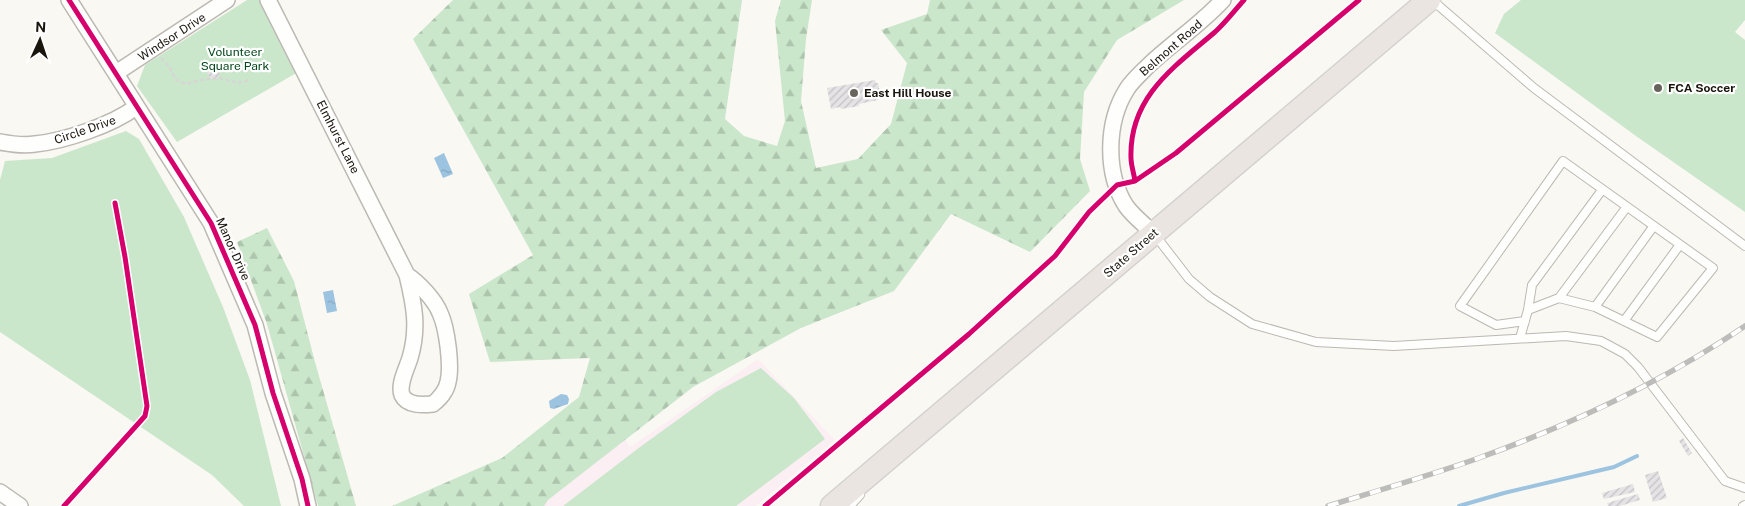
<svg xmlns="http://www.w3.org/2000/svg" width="1745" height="506" viewBox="0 0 1745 506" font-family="'Public Sans',sans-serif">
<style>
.commercial{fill:#fceff4}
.forest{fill:url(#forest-firs)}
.park{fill:#cae6cb}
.water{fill:url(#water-ripples)}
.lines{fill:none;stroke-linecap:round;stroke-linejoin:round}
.stream{stroke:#9cc3e0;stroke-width:4}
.building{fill:url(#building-hatch)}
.service-casing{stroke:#bcb8b2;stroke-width:10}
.minor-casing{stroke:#bcb8b2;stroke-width:18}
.primary-casing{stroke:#d4d2cf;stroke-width:25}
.path{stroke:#d7d6d4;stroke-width:2.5;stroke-dasharray:4 2.5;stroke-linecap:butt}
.service{stroke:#fefefd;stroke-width:8}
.minor{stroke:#fefefd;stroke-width:15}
.primary{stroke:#ebe5e1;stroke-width:22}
.rail-casing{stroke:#bcbcba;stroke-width:5.5}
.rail{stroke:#fff;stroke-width:4;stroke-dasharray:11;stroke-linecap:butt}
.cycleway-casing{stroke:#fff;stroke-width:8}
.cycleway{stroke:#d6006c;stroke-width:5}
.poi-dot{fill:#68645d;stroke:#fff;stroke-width:2}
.labels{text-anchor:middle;stroke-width:4.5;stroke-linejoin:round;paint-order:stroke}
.street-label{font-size:12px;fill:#1a150d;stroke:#fff}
.park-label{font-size:12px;fill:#05471c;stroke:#fff}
.poi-label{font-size:12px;font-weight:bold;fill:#1a150d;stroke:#fff;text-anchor:start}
</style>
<defs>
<pattern id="forest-firs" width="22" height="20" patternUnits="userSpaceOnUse" patternTransform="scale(1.25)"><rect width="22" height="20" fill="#cae6cb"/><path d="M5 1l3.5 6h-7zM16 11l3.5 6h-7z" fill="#adc4ad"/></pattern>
<pattern id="water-ripples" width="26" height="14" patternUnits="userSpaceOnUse" patternTransform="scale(1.25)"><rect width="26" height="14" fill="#9cc3e0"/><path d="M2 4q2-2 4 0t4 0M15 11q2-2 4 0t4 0" fill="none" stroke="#86a7bf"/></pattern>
<pattern id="building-hatch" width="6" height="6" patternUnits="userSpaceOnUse" patternTransform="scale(1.25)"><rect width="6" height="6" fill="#e6e3e6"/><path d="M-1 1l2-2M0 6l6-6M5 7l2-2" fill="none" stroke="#c5c2c4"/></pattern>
</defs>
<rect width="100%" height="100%" fill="#faf8f2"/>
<path class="commercial" d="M758 359 835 440 756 506H521L622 434 630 447Z"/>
<path class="forest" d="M453 0H742L725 119 744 136 777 146 785 121 775 21 781 0H812L806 39 801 101 816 168 858 159 891 124 907 63 881 30 927 14 930 0H1184L1117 40 1084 92 1080 159 1090 191 1030 252 951 214 894 291 801 328 693 387 548 500 544 506H392L502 458 579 397 590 358 490 362 469 294 533 255 413 39Z
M267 228 294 281 315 362 356 506H318L267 324 237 242Z"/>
<path class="park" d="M247 0H259L298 72 177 142 137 86 145 65Z
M1521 0H1745V20L1735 32 1745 40V212L1636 136 1495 33 1504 14Z
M126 131 139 139 184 217 223 307 250 380 281 506H244L212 475 0 332V180L5 161 52 158Z
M761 368 794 398 825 439 736 506H563L640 447 716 392Z"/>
<path class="water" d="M444 153 453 174 443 178 434 158Z
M333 290 337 311 327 313 323 292Z
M561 394 567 395 569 399 568 404 554 409 550 408 549 401Z"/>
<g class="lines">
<path class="stream" d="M1459 506 1504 493 1614 467 1637 456"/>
</g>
<path class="building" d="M217 67 220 73 217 79H211L207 73 210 68Z
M875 80 876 83H878L881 97 878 98V100L859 104V106L841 109 840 107 831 109 827 88Z
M1683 438 1692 453 1688 456 1679 441Z
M1658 471 1667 498 1653 502 1645 475Z
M1633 484 1635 492 1604 499 1602 493Z
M1638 494 1640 500 1620 506H1608L1607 503Z"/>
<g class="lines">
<g class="service-casing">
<path id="service" d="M1432 0 1534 88 1745 246
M1155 235 1189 279 1210 297 1252 324 1316 342 1394 346 1566 336 1601 341 1625 354 1638 367 1725 481 1745 488
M1559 298 1626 208
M1595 307 1653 227
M1528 310 1532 285 1602 190
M1624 321 1679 246
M1520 338 1528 310 1559 298 1595 307 1657 337 1713 268 1563 161 1460 306 1496 325 1525 321
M850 506 860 495
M1743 506 1745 505"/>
</g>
<g class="minor-casing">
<path id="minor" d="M69 0 211 223 255 325 273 393 302 479 308 506
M268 0 407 275
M116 73 227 0
M0 142C11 144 23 146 35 144 65 141 112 125 136 107
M1153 233C1145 225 1133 216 1126 206 1105 173 1106 122 1127 89 1132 81 1141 73 1148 66 1172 43 1200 25 1223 0
M407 275C418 282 435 300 440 313 447 328 452 366 448 382 446 392 440 398 433 404 423 405 407 406 402 395 398 384 407 368 410 358 419 328 414 304 407 275Z
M0 492 20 506"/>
</g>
<g class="primary-casing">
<path id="primary" d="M832 506C1032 338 1230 168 1429 0"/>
</g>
<path class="path" d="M161 58 170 68 176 80 186 84 200 80 220 78 238 83 250 80"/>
<use href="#service" class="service"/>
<use href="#minor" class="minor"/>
<use href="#primary" class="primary"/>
<g class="rail-casing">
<path id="rail" d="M1328 506C1377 491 1428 476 1476 459 1570 425 1663 382 1745 326"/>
</g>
<use href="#rail" class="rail"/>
<g class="cycleway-casing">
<path id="cycleway" d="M69 0 211 223 255 325 273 393 302 479 308 506
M1135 181C1134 174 1131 165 1131 158 1129 97 1174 67 1215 32 1226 22 1235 10 1244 0
M64 506 137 425 145 416 147 406 125 257 115 203
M765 506 969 334 1055 256 1089 212 1117 185 1135 181 1176 153 1359 0"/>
</g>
<use href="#cycleway" class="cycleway"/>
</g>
<g class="poi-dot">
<circle cx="1658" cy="88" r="5"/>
<circle cx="854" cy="93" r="5"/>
</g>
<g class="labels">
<g class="street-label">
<text transform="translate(172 37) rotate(-33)" y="4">Windsor Drive</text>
<text transform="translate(1171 48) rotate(-41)" y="4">Belmont Road</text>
<text transform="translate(85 130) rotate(-19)" y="4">Circle Drive</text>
<text transform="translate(338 137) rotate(63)" y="4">Elmhurst Lane</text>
<text transform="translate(233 249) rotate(66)" y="4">Manor Drive</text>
<text transform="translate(1131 253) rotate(-41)" y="4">State Street</text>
</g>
<g class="park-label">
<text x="235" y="56">Volunteer<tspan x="235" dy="14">Square Park</tspan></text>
</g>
<g class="poi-label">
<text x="1668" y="92">FCA Soccer</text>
<text x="864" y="97">East Hill House</text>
</g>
</g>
<g transform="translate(40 40) rotate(3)" stroke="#ffffff" stroke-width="4" paint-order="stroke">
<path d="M0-4L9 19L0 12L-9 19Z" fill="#1a150d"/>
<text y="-8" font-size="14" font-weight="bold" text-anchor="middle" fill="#1a150d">N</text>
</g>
</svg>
